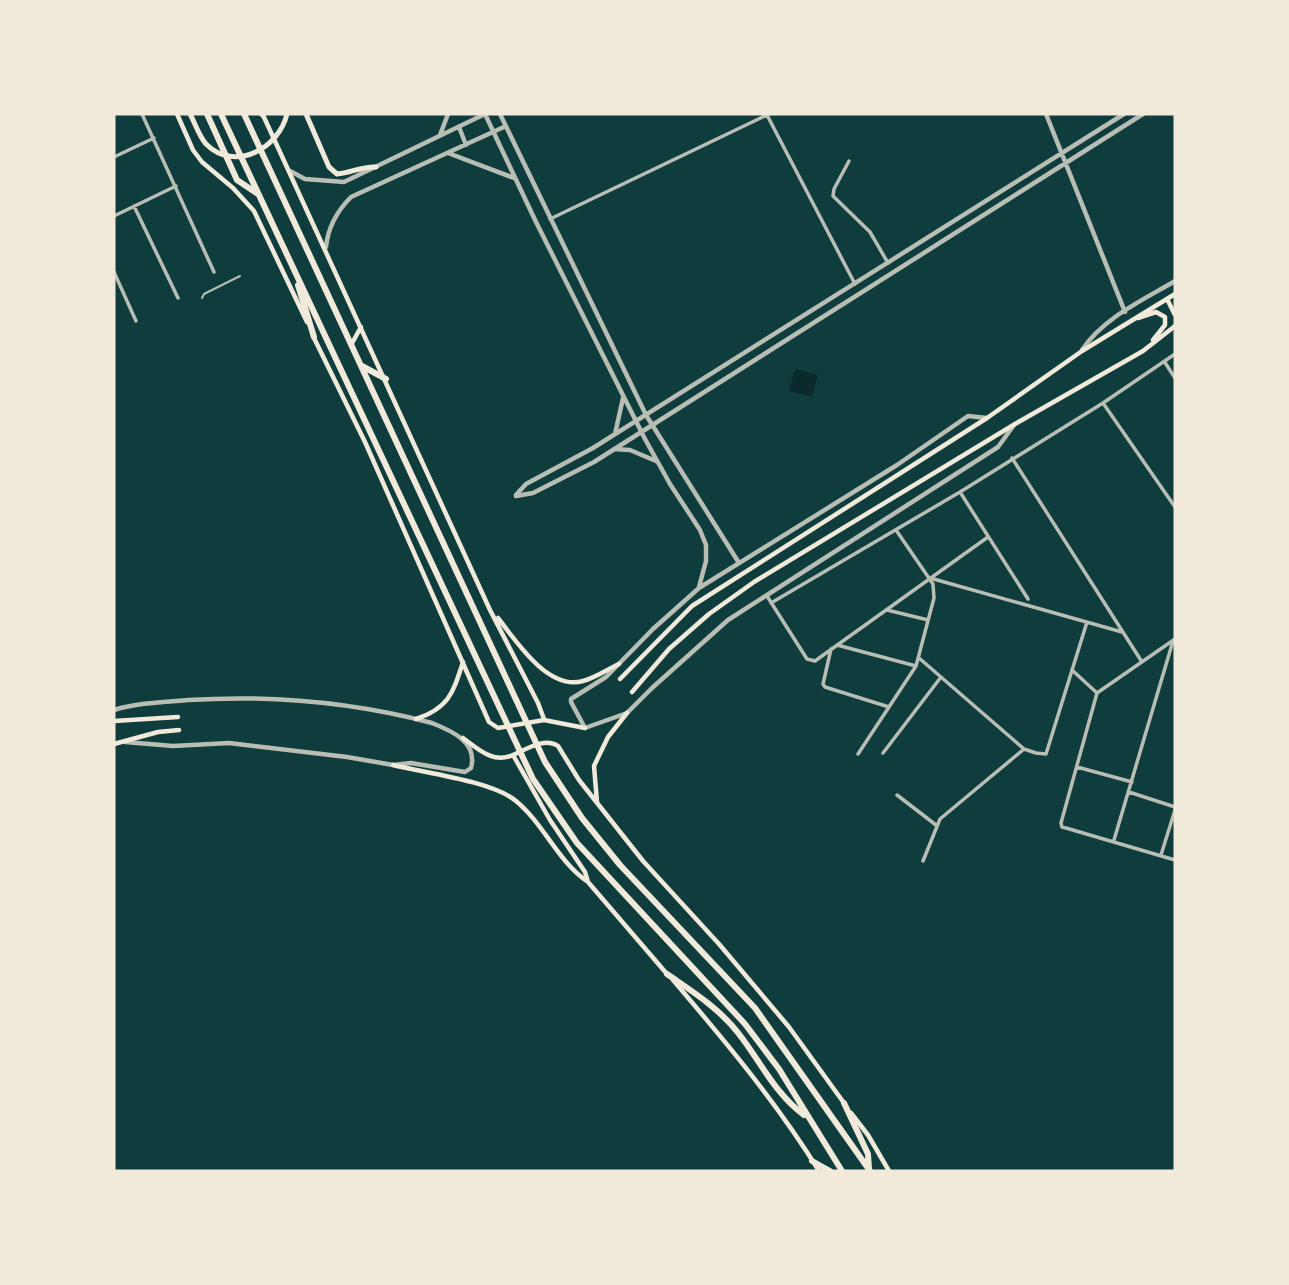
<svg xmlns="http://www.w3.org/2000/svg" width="1289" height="1285" viewBox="0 0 1289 1285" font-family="'Work Sans',sans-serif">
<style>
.water{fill:#0a2a2b}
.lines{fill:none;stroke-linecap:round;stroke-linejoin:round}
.service{stroke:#b8beb3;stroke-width:2}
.minor{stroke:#b8beb3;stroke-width:3.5}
.tertiary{stroke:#b8beb3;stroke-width:4.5}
.secondary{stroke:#f1e9da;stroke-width:4.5}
.primary{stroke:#f1e9da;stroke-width:5}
.motorway{stroke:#f1e9da;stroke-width:6}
</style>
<rect width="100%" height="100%" fill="#0f3d3e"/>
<path class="water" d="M795 369 818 375 812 397 789 391Z"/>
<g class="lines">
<path class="service" d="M202 298 204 294 240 276"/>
<path class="minor" d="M142 114 214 272
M767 115 855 284
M114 157 154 138
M849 161 834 189 833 196 870 232 888 263
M134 206 178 298
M114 216 176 186
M550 219 769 114
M114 272 136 321
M1164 361 1175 378
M1103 403 1175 507
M1012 458 1142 662
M960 492 1028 599
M930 578 1122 632
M767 596 807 659 815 661 988 537
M771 603 960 492 1103 403 1175 354
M887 610 928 620
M1175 639 1097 693 1061 823 1062 827 1066 828 1175 860
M837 645 916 666
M831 649 823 684 825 687 889 707
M919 658 1024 749 1036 753 1046 754 1087 622
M1072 670 1097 693
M883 753 941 677
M858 754 916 666 934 598 933 584 896 530
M1077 767 1132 782
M1129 792 1175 807
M897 795 936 825
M1114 840 1173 641
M1161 855 1175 810
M923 861 940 819 1024 749"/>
<path class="tertiary" d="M485 114 536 222 645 439 670 484 700 530 706 545V561L699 587
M500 114 646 415 739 563
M1046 114 1125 312
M459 127 466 145
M440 135 448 114
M448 153 514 178
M290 171 305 179 344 182 485 114
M326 247C328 227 337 211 351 197L506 126
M1082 350C1103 318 1143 300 1175 281
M987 418 968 416 897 465 699 588 653 629 606 677 571 699V702L585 728 627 713 652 688 728 620 998 447 1014 425
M615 434 623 398
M614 449 630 450 656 461
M516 495 526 484 593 448 1124 114
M516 496 533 493 594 462 1143 114
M114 710C137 703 164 702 188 700 269 695 352 702 432 723 452 731 478 742 471 768L465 772 411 763 393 765 347 757 229 743 173 746 125 742"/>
<path class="secondary" d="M177 114 193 150 202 162 233 188 254 211 307 322
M263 115 490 610 538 703 544 719
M1167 299 1175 315
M1138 318 1156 312 1165 317V325L1153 340
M313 336 365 442 489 722 498 728 544 720 585 728
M351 345 361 327
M498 618C516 641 548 691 583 681 595 678 608 669 619 664
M620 679 692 606 987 418 1082 351 1175 294
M632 692 669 649 709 614 754 582 1015 424 1143 351 1175 326
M416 719C449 708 453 693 463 662
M114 721 178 717
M463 738C479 750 494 764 513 755
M114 744 158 732 179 730
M393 765C425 773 492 781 516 801 544 824 558 862 588 882L667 974
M597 802 594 766 608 737 627 713
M588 882 585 872 550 820 513 755C527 749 545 737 558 746L579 780 643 861 719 944 789 1027 844 1103
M673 980C725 1041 777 1103 819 1171
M851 1113 868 1135 889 1171"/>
<path class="primary" d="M190 114C195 123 199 136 206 144 235 173 279 148 287 114
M306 114 329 167 337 174C351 173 362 166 376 167"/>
<path class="motorway" d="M207 114 237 180 258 194
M221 114 533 779 577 843 745 1024 779 1069 842 1171
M244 114 545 762 582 818 620 865 755 1008 870 1171
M262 114 263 115
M298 285 314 337
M362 366 386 379
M667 974C693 992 719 1008 739 1034 760 1061 776 1095 804 1115
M844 1103 868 1154 869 1169
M812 1161 830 1171"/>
</g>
<rect width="1289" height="1285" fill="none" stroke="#f1e9da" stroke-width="231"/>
</svg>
